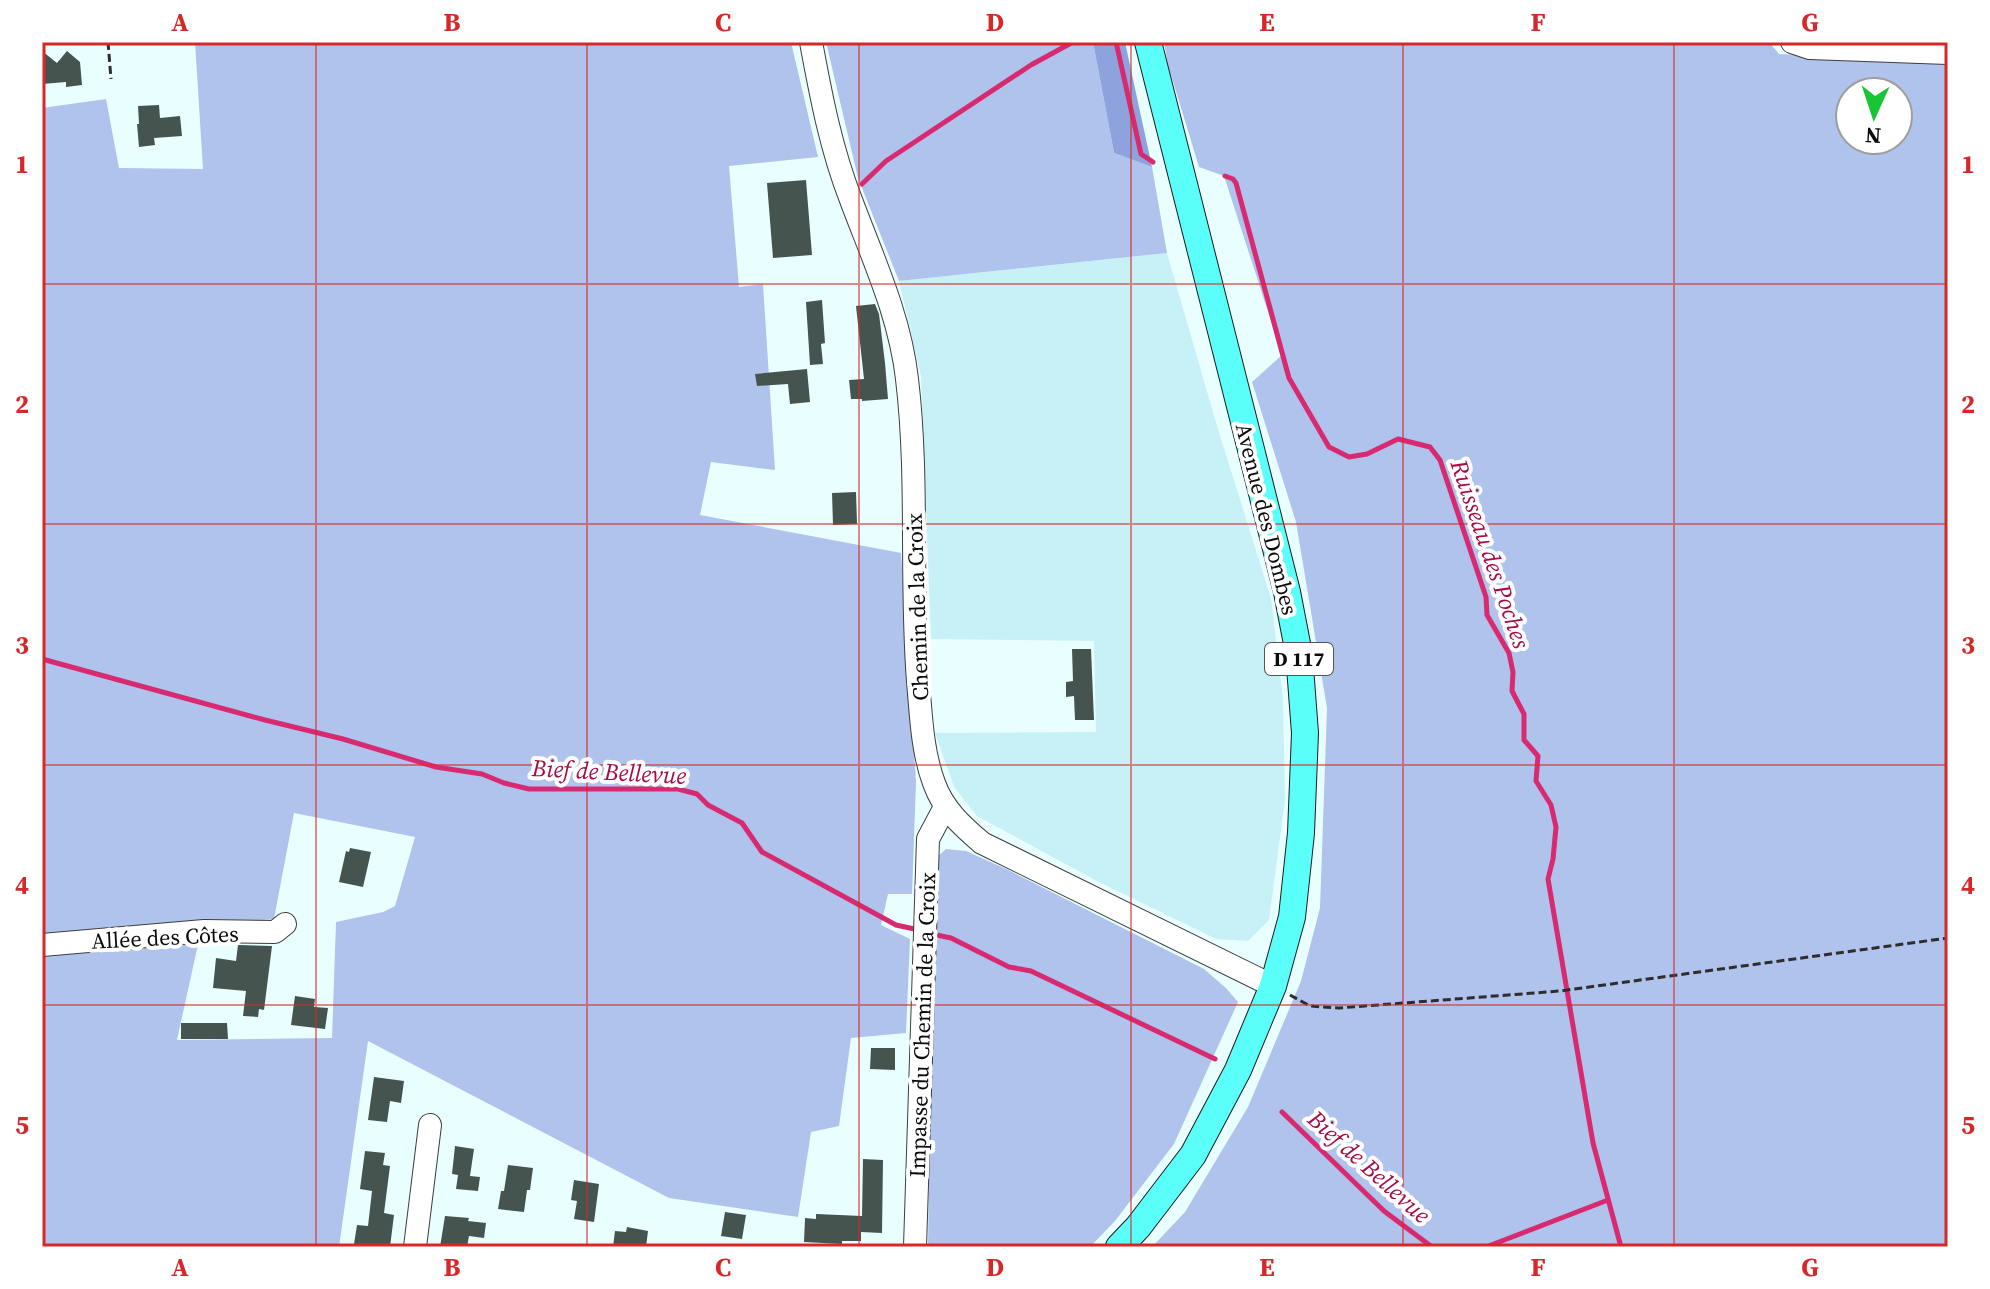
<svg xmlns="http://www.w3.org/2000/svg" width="1990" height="1289" viewBox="0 0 1990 1289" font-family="'Source Serif 4',serif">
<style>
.farmland{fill:#c7f1f7}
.green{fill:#b0c3ec;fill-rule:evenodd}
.forest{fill:#8ea2de}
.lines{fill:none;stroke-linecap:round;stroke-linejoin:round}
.stream{stroke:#d72a70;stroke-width:5}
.building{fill:#46544f}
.minor-casing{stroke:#3e3e3e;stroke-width:24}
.major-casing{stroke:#1c1c1c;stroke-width:28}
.path{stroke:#2d2d2d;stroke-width:3;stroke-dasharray:8 4;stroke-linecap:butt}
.minor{stroke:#fff;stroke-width:22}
.major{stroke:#59fff8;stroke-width:26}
.grid{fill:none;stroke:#d62828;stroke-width:2;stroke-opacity:0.55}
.labels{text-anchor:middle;stroke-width:8;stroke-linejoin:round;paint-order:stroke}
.shield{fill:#fff;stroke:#545454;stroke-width:2}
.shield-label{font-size:20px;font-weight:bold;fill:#0b0b0b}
.street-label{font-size:22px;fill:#0b0b0b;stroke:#fff}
.water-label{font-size:24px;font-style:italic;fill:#a50c43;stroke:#fff}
.neatline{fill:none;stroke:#d62828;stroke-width:3}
.grid-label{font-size:26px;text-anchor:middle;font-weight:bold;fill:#d62828}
</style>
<rect width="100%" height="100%" fill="#e9ffff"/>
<path class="farmland" d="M1167 253 1217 426 1271 598 1283 699 1285 800 1269 920 1248 941 1216 939 1095 880 977 816 954 787 935 733 1096 732 1094 641 931 639 921 376 899 281Z"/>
<path class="green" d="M195 42H791L818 157 729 166 739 287 763 284 775 470 711 462 700 515 901 553 916 782 912 894H888L881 925 910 939 906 1033 851 1038 839 1126 811 1132 798 1217 669 1198 368 1041 339 1247H43L42 959 46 953 199 940 177 1040 332 1038 336 922 383 912 395 906 415 837 294 813 274 919 42 938V108L106 99 119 168 203 169Z
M826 42H1093L1114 153 1152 167 1167 253 899 281 858 178Z
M1164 42H1769L1779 54 1948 62V1247H1152L1185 1212 1248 1107 1301 981 1320 908 1327 708 1296 522 1252 382 1282 355 1224 176 1199 167 1168 65ZM1850 92H1898V140H1850Z
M946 849 966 851 1004 868 1204 969 1226 988 1238 1002 1174 1144 1115 1221 1090 1247H928L934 860Z"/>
<path class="forest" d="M1093 42H1125L1152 167 1114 153Z"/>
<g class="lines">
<path class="stream" d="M1116 42 1141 154 1153 162
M1225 176 1233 179 1236 183 1289 378 1329 447 1349 457 1367 454 1398 439 1430 447 1440 460 1486 597 1487 615 1509 653 1513 672 1512 691 1524 714V740L1538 756 1536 781 1551 805 1556 827 1553 859 1548 879 1593 1143 1621 1247
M862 184 886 161 1031 65 1073 42
M42 659 265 720 343 739 436 767 482 774 504 783 529 789H678L697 794 708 805 742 823 762 852 896 925 919 930
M932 934 951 938 1009 967 1031 971 1215 1059
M1282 1112 1384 1211 1432 1247
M1486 1247 1608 1200"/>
</g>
<path class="building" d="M42 51 57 63 67 51 80 62 82 85 66 87V82L42 84Z
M159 105 160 118 180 116 182 136 154 138 155 145 139 147 137 124H139L138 106Z
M806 180 812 255 773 258 767 183Z
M822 300 825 343 821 344 823 364 810 365 806 302Z
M875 304 879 314 885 363 888 399 862 401V399H851L849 380 864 379 856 306Z
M807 369 810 402 790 404 788 384 757 386 755 374Z
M856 492 857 524 833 525 832 493Z
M1072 649H1091L1094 720H1075L1074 696 1066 697V682L1073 681Z
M350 848 371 852 363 887 339 882 346 851 349 852Z
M238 945 272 946 264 1010 259 1009 258 1017 243 1016 246 991 213 988 216 958 236 961Z
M295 996 315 999 314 1007 328 1008 325 1029 291 1025Z
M181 1023H227L228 1039H181Z
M871 1048H895V1070L870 1069Z
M374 1077 404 1081 401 1103 390 1101 387 1122 368 1120Z
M455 1146 474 1149 470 1176 480 1177 478 1191 456 1189 458 1175 452 1174Z
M365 1151 385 1153 383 1165 390 1166 384 1213 394 1215 390 1247 354 1244 357 1225 368 1226 372 1191 360 1189Z
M863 1159 883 1160 882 1233 861 1232V1241H842V1244L804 1242 805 1218 816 1219V1214L862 1216Z
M508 1165 533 1168 530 1190H527L524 1212 498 1209 501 1191H504Z
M574 1180 599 1184 594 1222 574 1219 577 1201 571 1200Z
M725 1212 746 1215 742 1239 721 1236Z
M445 1216 469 1218 468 1221 486 1223 484 1238 469 1236 467 1247H440Z
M627 1227 648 1231 646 1247H613L615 1231 626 1232Z"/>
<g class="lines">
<g class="minor-casing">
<path id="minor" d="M811 42C821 96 831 149 851 200 873 259 900 316 907 379 919 479 910 581 918 681 921 715 922 751 934 783 943 809 962 826 982 843L1273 986
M1792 42 1810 48 1948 53
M42 945 204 931 275 932 285 924
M415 1247 430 1125
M915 1247 928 839 945 807"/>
</g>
<g class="major-casing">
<path id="major" d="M1119 1247 1138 1227 1193 1155 1238 1070 1273 986 1292 917 1301 833 1305 733 1299 654 1287 592 1148 42"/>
</g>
<path class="path" d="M108 42 111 79
M1290 995 1310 1006 1339 1008 1560 991 1948 938"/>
<use href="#minor" class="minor"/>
<use href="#major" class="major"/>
</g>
<path class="grid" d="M316 42V1247M587 42V1247M859 42V1247M1131 42V1247M1403 42V1247M1674 42V1247M42 284H1948M42 524H1948M42 765H1948M42 1005H1948"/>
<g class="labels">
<rect class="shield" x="1265" y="643" width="68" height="32" rx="6"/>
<g class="shield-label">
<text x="1299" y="666">D 117</text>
</g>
<g class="street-label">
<text transform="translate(1267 519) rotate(76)" y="8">Avenue des Dombes</text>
<text transform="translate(917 607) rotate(-92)" y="8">Chemin de la Croix</text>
<text transform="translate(165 937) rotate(-3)" y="8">Allée des Côtes</text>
<text transform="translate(922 1025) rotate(-88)" y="8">Impasse du Chemin de la Croix</text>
</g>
<g class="water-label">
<text transform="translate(1490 554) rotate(71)" y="8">Ruisseau des Poches</text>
<text transform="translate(609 772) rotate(3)" y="8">Bief de Bellevue</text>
<text transform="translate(1369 1167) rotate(42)" y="8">Bief de Bellevue</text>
</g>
</g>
<rect width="1990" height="1289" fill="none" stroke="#ffffff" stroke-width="88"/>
<g transform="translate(1874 116) rotate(183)"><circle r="38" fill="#ffffff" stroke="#9d9d9d" stroke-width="2"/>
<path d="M0-6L14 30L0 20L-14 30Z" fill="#19c533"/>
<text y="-12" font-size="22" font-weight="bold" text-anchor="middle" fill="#0b0b0b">N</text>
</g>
<rect x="44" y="44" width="1902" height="1201" class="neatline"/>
<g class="grid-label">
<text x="180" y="31">A</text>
<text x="452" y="31">B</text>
<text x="723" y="31">C</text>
<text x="995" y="31">D</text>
<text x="1267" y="31">E</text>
<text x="1538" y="31">F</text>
<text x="1810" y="31">G</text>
<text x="22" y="173">1</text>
<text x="1968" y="173">1</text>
<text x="22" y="413">2</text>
<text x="1968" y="413">2</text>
<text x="22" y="654">3</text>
<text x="1968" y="654">3</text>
<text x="22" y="894">4</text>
<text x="1968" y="894">4</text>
<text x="22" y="1134">5</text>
<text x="1968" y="1134">5</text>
<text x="180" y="1276">A</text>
<text x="452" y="1276">B</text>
<text x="723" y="1276">C</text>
<text x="995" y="1276">D</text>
<text x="1267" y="1276">E</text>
<text x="1538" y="1276">F</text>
<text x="1810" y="1276">G</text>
</g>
</svg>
